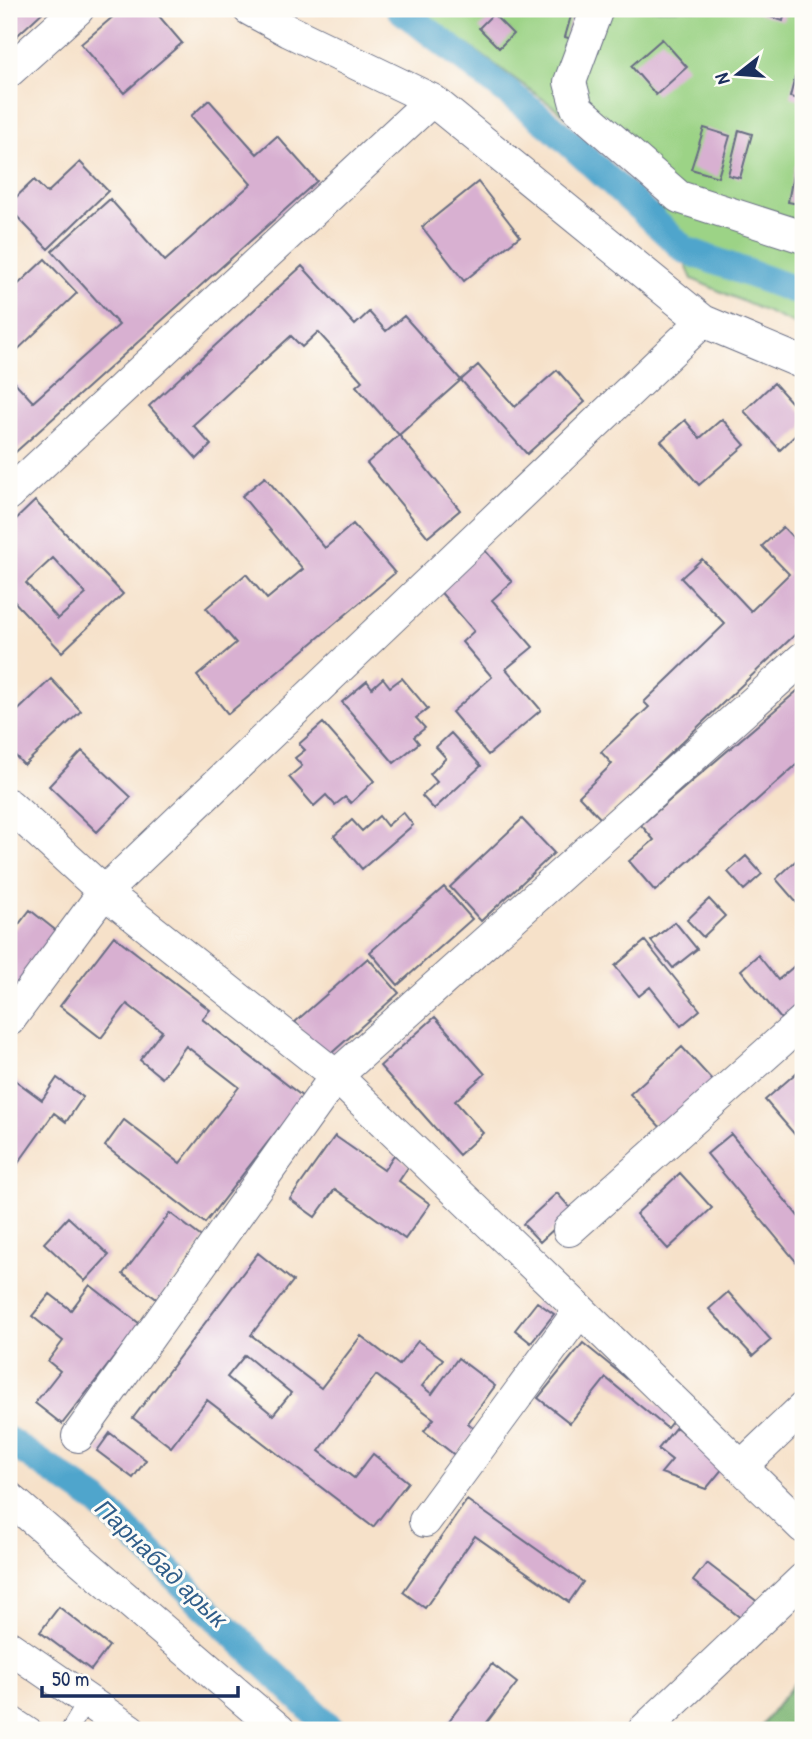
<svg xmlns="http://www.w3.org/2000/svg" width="812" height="1739" viewBox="0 0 812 1739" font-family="'Patrick Hand',sans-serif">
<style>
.green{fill:#9cd386;stroke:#5c8172;stroke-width:2}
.forest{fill:#7db573;stroke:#4c7268;stroke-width:2}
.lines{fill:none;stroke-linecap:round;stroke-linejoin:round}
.canal{stroke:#4fa5cc;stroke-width:28}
.building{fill:#d8b0d1;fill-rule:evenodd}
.service-casing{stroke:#686d83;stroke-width:18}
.minor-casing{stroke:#686d83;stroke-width:34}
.service{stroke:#fff;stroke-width:16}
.minor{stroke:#fff;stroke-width:32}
.labels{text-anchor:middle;stroke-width:6;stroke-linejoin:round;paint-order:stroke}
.water-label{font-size:24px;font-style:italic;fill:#305e8a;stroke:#fdfcf7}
</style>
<rect width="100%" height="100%" fill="#fdfcf7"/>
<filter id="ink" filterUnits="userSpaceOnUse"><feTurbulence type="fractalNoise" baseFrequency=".0143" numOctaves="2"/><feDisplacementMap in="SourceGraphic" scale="14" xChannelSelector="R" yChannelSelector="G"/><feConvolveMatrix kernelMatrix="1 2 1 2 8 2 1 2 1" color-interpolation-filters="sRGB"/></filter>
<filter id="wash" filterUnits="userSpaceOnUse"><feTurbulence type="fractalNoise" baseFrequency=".00686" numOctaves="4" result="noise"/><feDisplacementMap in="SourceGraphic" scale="28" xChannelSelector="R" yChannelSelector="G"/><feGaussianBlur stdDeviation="1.57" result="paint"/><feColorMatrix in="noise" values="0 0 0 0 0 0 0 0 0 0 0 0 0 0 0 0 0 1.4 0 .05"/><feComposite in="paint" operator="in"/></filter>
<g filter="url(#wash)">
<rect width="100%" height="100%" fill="#f6e1c9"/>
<path class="green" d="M418 9H803V328L692 279 644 172Z"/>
<path class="forest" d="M803 1672V1730H758Z"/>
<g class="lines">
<path class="canal" d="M400 9 552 127 685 250 803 293
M9 1441 97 1501 332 1730"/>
</g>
<g id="blocks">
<path class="building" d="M9 9H46L9 43Z
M122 9H153L182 43 124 93 81 44Z
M573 9H585L582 42 565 37Z
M752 9H786L783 21 752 11Z
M493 14 513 34 499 48 479 28Z
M662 39 687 67 656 95 631 66Z
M795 77 803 78V100L790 97Z
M209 100 257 154 277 136 317 181 9 458V380L11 378 33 402 119 325 52 251 110 199 165 261 251 184 191 116Z
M704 128 730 136 718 177 691 169Z
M739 130 752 134 740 178 728 175Z
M80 162 108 191 48 249 9 208V204L34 180 47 193Z
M795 165 803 167V205L788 202Z
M478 182 520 236 464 281 422 227Z
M45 259 77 293 9 358V293Z
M302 266 355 325 369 312 386 331 404 316 461 380 478 365 515 407 557 370 585 402 527 454 461 380 399 435 356 386 362 381 318 332 302 347 291 336 193 425 211 445 197 459 149 406Z
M774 383 803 415V428L780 450 744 411Z
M722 419 745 445 699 485 661 441 685 420 700 438Z
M399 435 460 510 428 537 367 463Z
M265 477 325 548 353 524 395 573 228 714 197 676 236 643 206 608 246 574 267 599 303 569 242 496Z
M35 501 123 594 62 652 9 596V526ZM53 558 86 594 58 619 26 583Z
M783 527 803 548V627L601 819 579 796 612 764 601 752 649 707 644 702 725 624 681 578 702 559 751 611 789 574 762 546Z
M483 548 512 582 492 600 533 647 506 669 541 710 488 755 452 712 492 677 462 642 474 631 437 588Z
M383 678 390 687 402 678 428 709 416 718 425 728 414 737 419 743 394 763 342 702 367 681 372 688Z
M51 679 81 711 24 765 9 749V719Z
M803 686V759L655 891 629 861 654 840 641 825Z
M323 723 374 781 351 803 345 797 335 805 326 795 314 806 289 777 302 766 295 758 305 750 299 744Z
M451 733 481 766 434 809 422 796 437 782 430 774 446 758 436 747Z
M82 751 131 797 97 832 49 786Z
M403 812 413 825 362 869 334 836 352 820 362 831 379 816 387 826Z
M522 819 554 853 481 921 450 887Z
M803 854V910L776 879Z
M746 856 762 874 744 890 728 872Z
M444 887 472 919 398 985 370 952Z
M709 899 725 916 703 937 687 920Z
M30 910 59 933 9 997V924L15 929Z
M675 922 697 949 673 968 651 941Z
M114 936 210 1010 202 1019 303 1097 205 1223 105 1146 124 1120 180 1163 239 1087 186 1046 162 1078 140 1060 162 1031 127 1004 101 1038 60 1006Z
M645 941 700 1010 681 1026 650 987 639 996 615 966Z
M758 955 778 980 799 962 803 968V1000L781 1019 741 970Z
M368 958 399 993 326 1058 295 1022Z
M435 1017 485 1074 455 1101 483 1133 459 1155 380 1066Z
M682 1047 714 1082 662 1129 630 1094Z
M803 1067V1144L765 1100Z
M12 1078 42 1100 57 1078 83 1097 66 1122 54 1113 9 1176V1082Z
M731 1134 803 1222V1270L707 1154Z
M335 1136 384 1170 394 1155 409 1166 399 1181 430 1204 405 1239 335 1189 315 1217 290 1199Z
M680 1173 712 1208 668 1249 636 1214Z
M557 1193 573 1211 540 1242 523 1224Z
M170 1213 204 1239 158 1300 123 1274Z
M68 1217 109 1255 85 1281 44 1243Z
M258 1253 293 1281 251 1335 321 1388 361 1336 399 1365 418 1341 443 1359 422 1386 432 1394 458 1358 495 1386 468 1423 476 1430 456 1456 424 1431 434 1419 376 1375 319 1451 354 1478 373 1454 408 1482 373 1527 207 1400 171 1447 133 1418ZM245 1355 291 1393 273 1415 227 1377Z
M90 1285 140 1324 62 1424 35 1403 60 1371 48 1361 63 1341 32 1316 50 1294 71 1310Z
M728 1292 771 1340 753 1356 709 1309Z
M537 1302 554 1314 531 1343 515 1330Z
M583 1343 675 1418 667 1428 606 1378 570 1423 538 1398Z
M676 1427 724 1467 706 1489 661 1473 672 1460 658 1449Z
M110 1433 146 1460 133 1478 97 1451Z
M467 1500 583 1582 569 1602 475 1536 425 1608 403 1592Z
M707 1563 759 1603 746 1622 693 1581Z
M59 1607 109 1646 91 1670 40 1632Z
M492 1664 517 1683 481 1730H442Z"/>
</g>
</g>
<g filter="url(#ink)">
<use href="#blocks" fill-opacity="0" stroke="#686d83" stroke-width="2"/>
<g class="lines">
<g class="service-casing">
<path id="service" d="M9 1712 36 1730
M69 1730 87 1700"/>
</g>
<g class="minor-casing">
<path id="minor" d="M249 9 289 31 432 100 703 321 803 363
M597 9 570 82 577 108 679 197 803 237
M9 71 78 9
M9 494 432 100
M9 805 104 892 336 1076 580 1310 425 1521
M9 1020 104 892 703 321
M569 1230 803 1021
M580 1310 803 1527
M78 1436 336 1076 803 658
M741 1467 803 1408
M9 1498 279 1730
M9 1647 130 1730
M644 1730 803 1579"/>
</g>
<use href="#service" class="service"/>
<use href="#minor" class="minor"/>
</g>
</g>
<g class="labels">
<g class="water-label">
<text transform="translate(161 1564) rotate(44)" y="8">Парнабад арык</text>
</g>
</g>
<rect width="812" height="1739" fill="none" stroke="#fdfcf7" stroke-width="35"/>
<g transform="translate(738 74) rotate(253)" stroke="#fdfcf7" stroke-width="5" paint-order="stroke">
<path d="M0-5L12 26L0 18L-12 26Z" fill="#1b2f5e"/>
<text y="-10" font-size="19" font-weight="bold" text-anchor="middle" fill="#1b2f5e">N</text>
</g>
<path d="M42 1686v10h196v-10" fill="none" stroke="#1b2f5e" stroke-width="3.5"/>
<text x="52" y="1686" font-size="21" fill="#1b2f5e" stroke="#fdfcf7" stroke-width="5" paint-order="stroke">50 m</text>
</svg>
